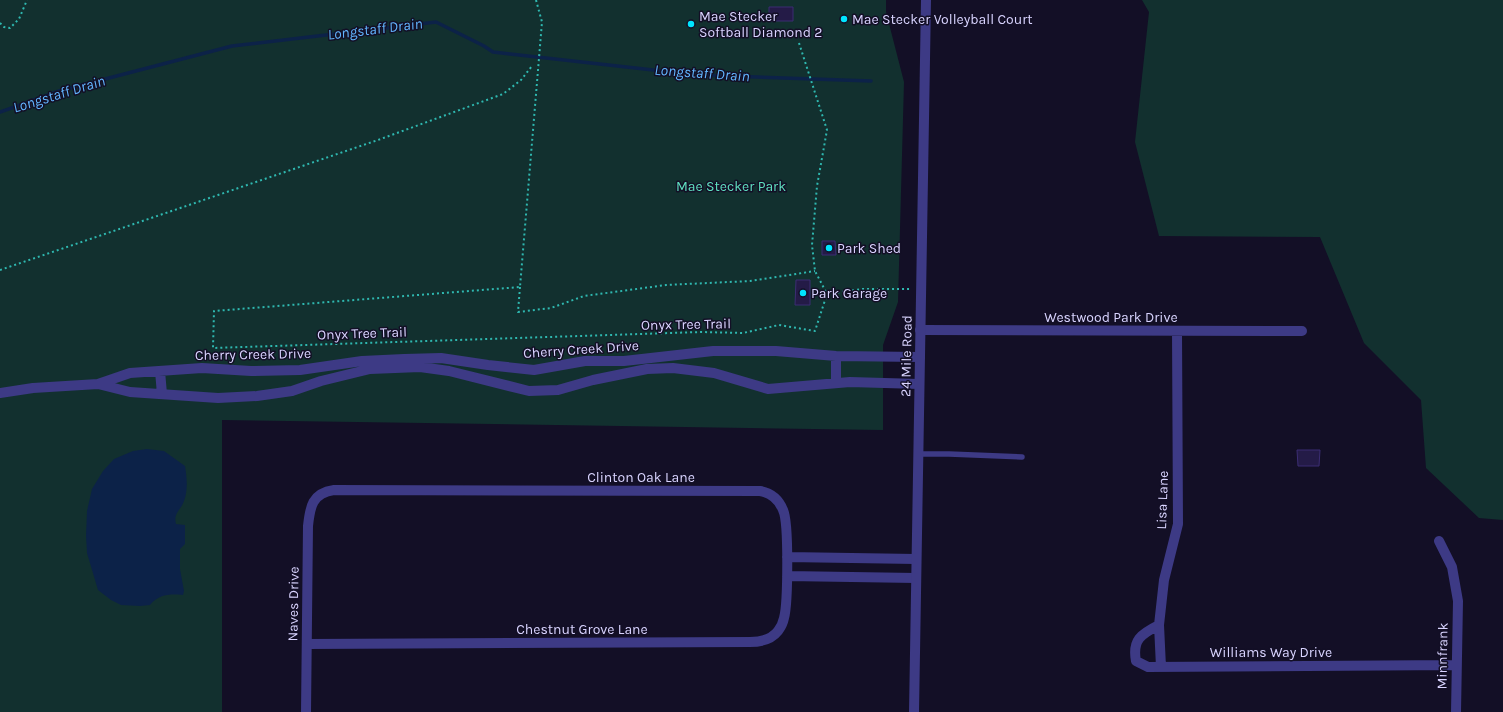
<svg xmlns="http://www.w3.org/2000/svg" width="1503" height="712" viewBox="0 0 1503 712" font-family="Karla,sans-serif">
<style>
.green{fill:#12302f}
.water{fill:#0c2248}
.lines{fill:none;stroke-linecap:round;stroke-linejoin:round}
.stream{stroke:#0c2248;stroke-width:3.5}
.building{fill:#241b47;stroke:#3b2d73}
.path{stroke:#2fb8b0;stroke-width:2;stroke-dasharray:2 3;stroke-linecap:butt}
.service{stroke:#3d3a85;stroke-width:5.5}
.minor{stroke:#3d3a85;stroke-width:10}
.tertiary{stroke:#3d3a85;stroke-width:10}
.poi-dot{fill:#00e5ff;stroke:#130f26;stroke-width:1.5}
.labels{text-anchor:middle;stroke-width:3;stroke-linejoin:round;paint-order:stroke}
.poi-label{font-size:14px;fill:#d9d4ff;stroke:#130f26;text-anchor:start}
.park-label{font-size:14px;fill:#5fe0c0;stroke:#130f26}
.street-label{font-size:14px;fill:#d9d4ff;stroke:#130f26}
.water-label{font-size:15px;font-style:italic;fill:#62b6ff;stroke:#130f26}
</style>
<rect width="100%" height="100%" fill="#130f26"/>
<path class="green" d="M0 0H886V12L904 82 898 302 883 345V430L222 420V712H0Z
M1142 0H1503V520L1479 518 1426 468 1421 400 1364 343 1320 237 1159 236 1135 142 1149 12Z"/>
<path class="water" d="M147 449 164 451 185 466C187 478 188 490 184 501 181 510 173 513 176 524L185 525V544L180 549V569L184 591 183 595C170 594 159 594 150 605L140 606 121 605 111 600 98 590 87 553 86 536 87 511 92 489 103 471 114 459 133 451Z"/>
<g class="lines">
<path class="stream" d="M0 112 59 91 232 46 436 22 484 46 493 52 698 75 871 81"/>
</g>
<path class="building" d="M769 7H793V21H769Z
M822 241H835L836 255H822Z
M796 280H810V305H795Z
M1297 450H1320L1319 466H1298Z"/>
<g class="lines">
<path class="path" d="M536 0 542 22 520 287 214 311 213 348 701 332 743 333 779 325 815 331 827 294
M0 23 4 27 10 28 19 19 27 0
M799 43 827 130 817 186 812 245 815 271 827 294 862 289H910
M0 270 378 140 503 94 521 80 532 66
M520 287 518 312 551 308 584 296 666 285 750 281 815 271"/>
<path class="service" d="M918 454H949L1022 457"/>
<path class="minor" d="M920 330 1302 331
M836 356V383
M160 371 162 394
M98 384 130 392 218 398 257 396 292 391 321 381 370 369 420 367 449 371 529 391 558 390 593 380 647 369 673 368 714 373 768 389 850 382 919 384
M0 393 33 388 98 384 130 373 202 368 251 371 300 370 362 361 404 359 441 358 488 365 534 370 585 361H624L713 351H776L836 356 920 357
M1439 541 1452 567 1458 601 1456 712
M787 557 916 559
M787 576 916 578
M1159 625C1141 634 1132 640 1136 661L1148 667 1456 665
M1161 667 1159 625 1164 580 1178 524 1177 332
M306 712 308 526C310 507 312 493 334 490L760 491C771 493 779 500 783 510 789 522 788 603 784 618 783 623 781 627 778 631 771 640 761 642 750 642L307 644"/>
<path class="tertiary" d="M914 712 926 0"/>
</g>
<g class="poi-dot">
<circle cx="844" cy="19" r="4"/>
<circle cx="691" cy="24" r="4"/>
<circle cx="829" cy="248" r="4"/>
<circle cx="803" cy="293" r="4"/>
</g>
<g class="labels">
<g class="poi-label">
<text x="699" y="21">Mae Stecker<tspan x="699" dy="16">Softball Diamond 2</tspan></text>
<text x="852" y="24">Mae Stecker Volleyball Court</text>
<text x="837" y="253">Park Shed</text>
<text x="811" y="298">Park Garage</text>
</g>
<g class="park-label">
<text x="731" y="191">Mae Stecker Park</text>
</g>
<g class="street-label">
<text x="1111" y="322">Westwood Park Drive</text>
<text transform="translate(686 324) rotate(-1)" y="5">Onyx Tree Trail</text>
<text transform="translate(362 333) rotate(-2)" y="5">Onyx Tree Trail</text>
<text transform="translate(581 349) rotate(-4)" y="5">Cherry Creek Drive</text>
<text transform="translate(253 354) rotate(-1)" y="5">Cherry Creek Drive</text>
<text transform="translate(906 356) rotate(-89)" y="5">24 Mile Road</text>
<text x="641" y="482">Clinton Oak Lane</text>
<text transform="translate(1162 500) rotate(-88)" y="5">Lisa Lane</text>
<text transform="translate(293 604) rotate(-89)" y="5">Naves Drive</text>
<text x="582" y="634">Chestnut Grove Lane</text>
<text x="1271" y="657">Williams Way Drive</text>
<text transform="translate(1442 656) rotate(-89)" y="5">Minnfrank</text>
</g>
<g class="water-label">
<text transform="translate(375 29) rotate(-7)" y="5">Longstaff Drain</text>
<text transform="translate(702 73) rotate(4)" y="5">Longstaff Drain</text>
<text transform="translate(59 94) rotate(-17)" y="5">Longstaff Drain</text>
</g>
</g>
</svg>
